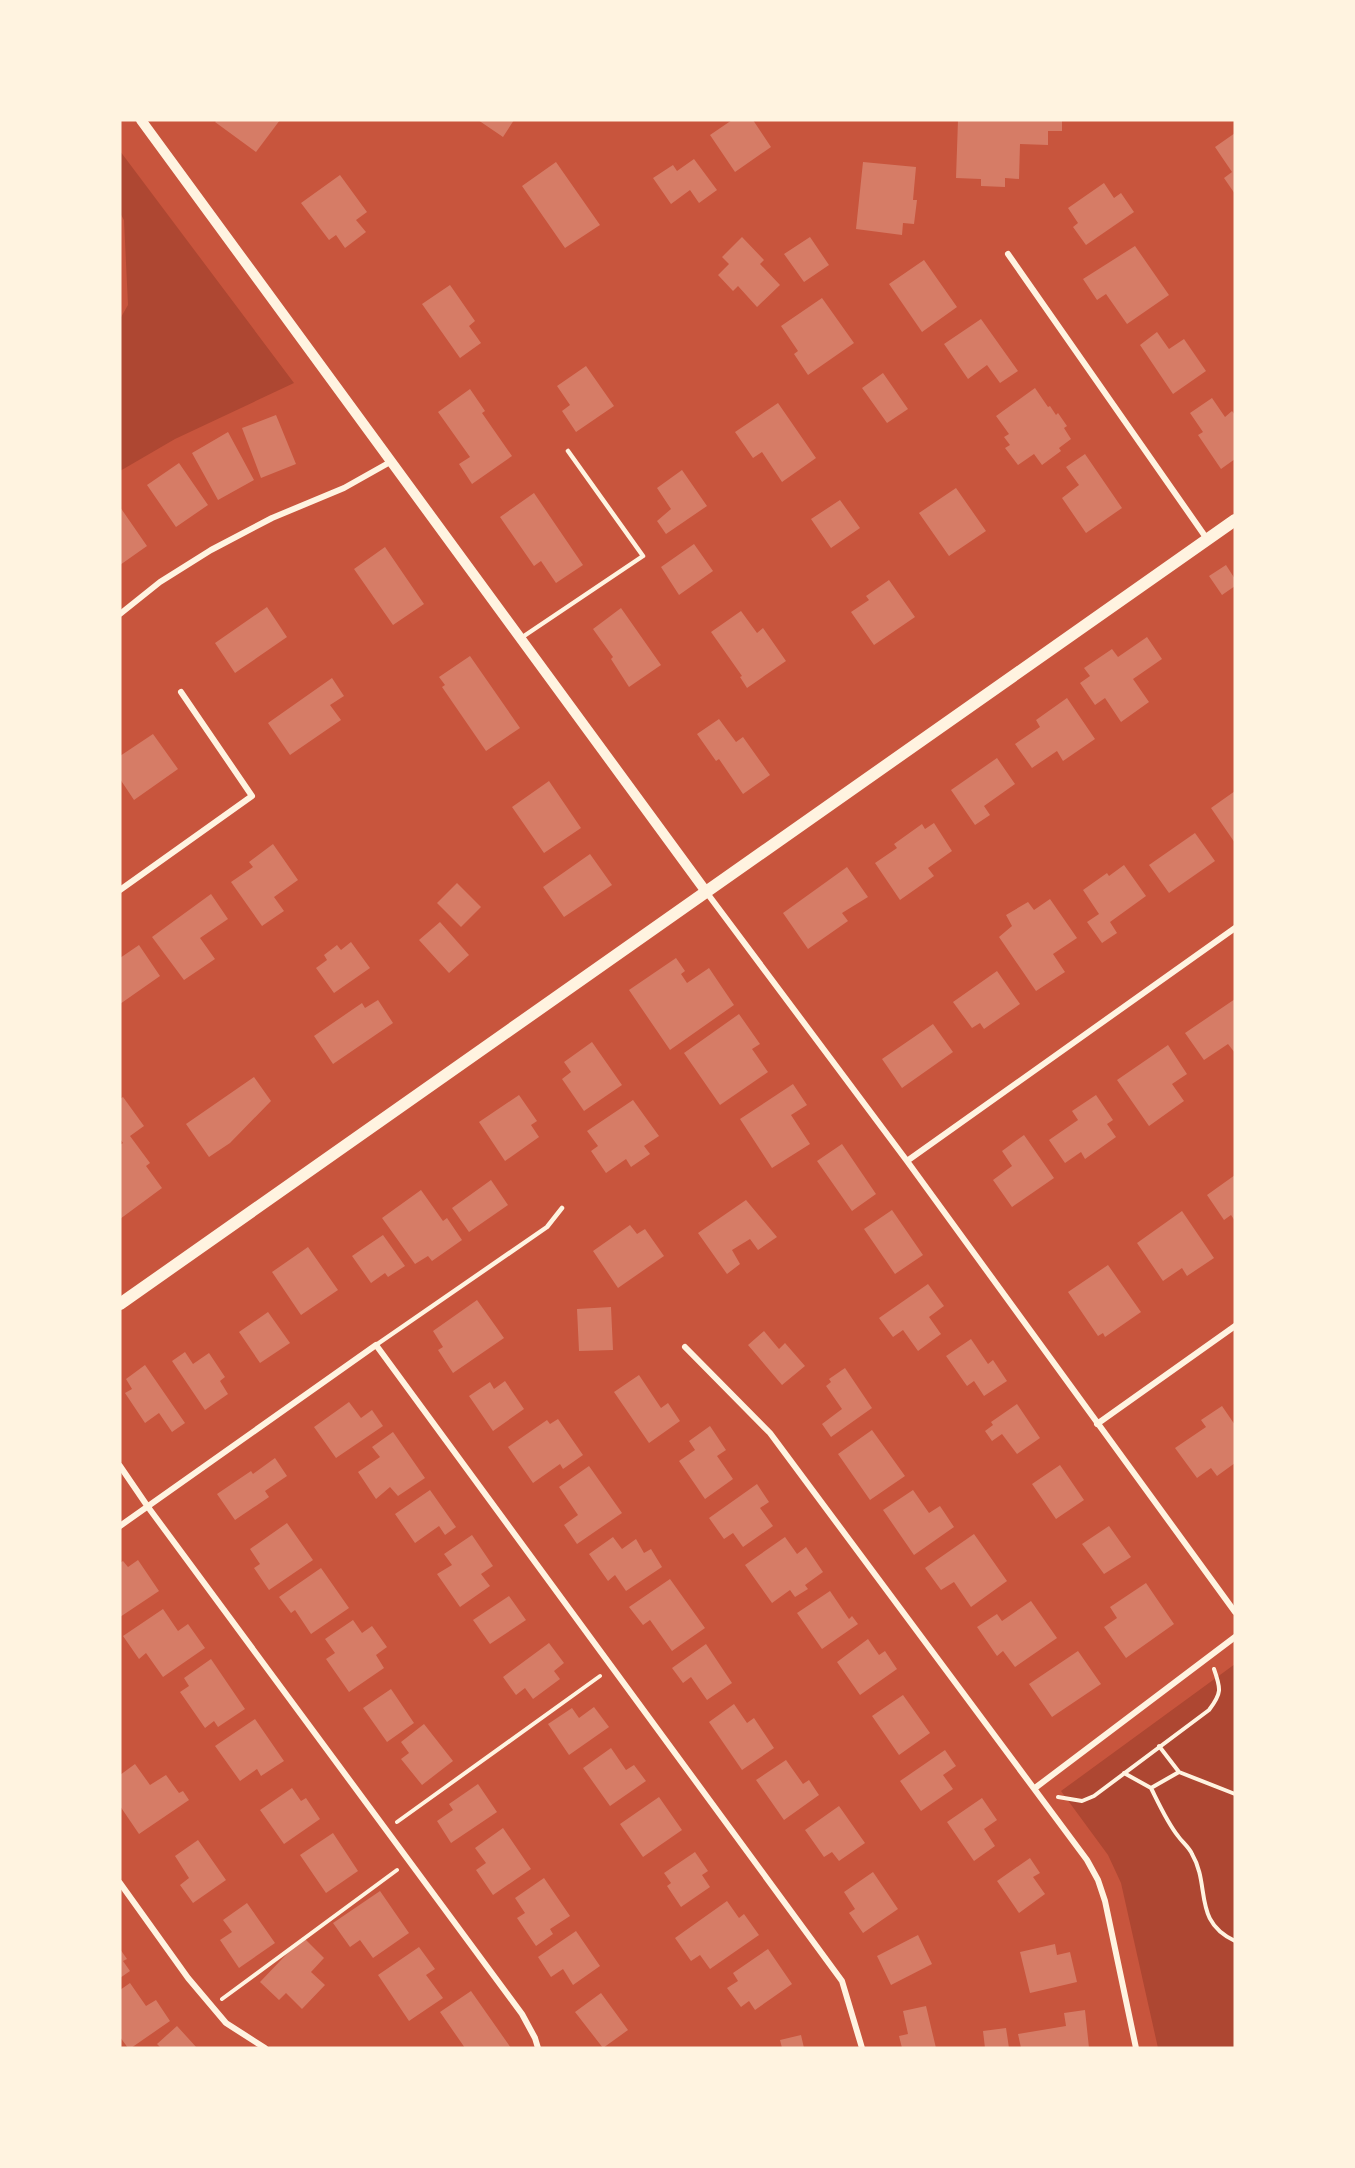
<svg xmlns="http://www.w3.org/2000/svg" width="1355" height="2168" viewBox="0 0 1355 2168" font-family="Lato,sans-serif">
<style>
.green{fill:#ae4732}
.building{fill:#d67c66}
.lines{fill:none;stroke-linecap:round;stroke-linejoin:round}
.path{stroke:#fff3e0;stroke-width:4}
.service{stroke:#fff3e0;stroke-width:4.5}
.minor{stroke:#fff3e0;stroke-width:6}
.tertiary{stroke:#fff3e0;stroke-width:10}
.secondary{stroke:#fff3e0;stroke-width:12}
</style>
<rect width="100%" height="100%" fill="#c8553d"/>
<path class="green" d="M120 151 294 383 175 439 120 471V319L128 305 124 220 120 213Z
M1235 1664V2048H1158L1121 1883 1108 1855 1061 1791Z"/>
<path class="building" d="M217 120H280L256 152 215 122Z
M478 120H514L503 137Z
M732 120H753L771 147 735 172 710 135Z
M958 120H1062V131H1048V145L1020 144 1019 179 1005 178V187L981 186V179L956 178Z
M1235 133V194L1224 178 1232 172 1215 147Z
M694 159 717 190 699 203 690 190 671 204 653 178 673 165 677 171Z
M556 162 600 225 565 248 522 186Z
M863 162 916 167 913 200H917L914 224 903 223 902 235 856 229Z
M340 175 367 212 356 220 366 232 345 248 336 235 329 240 301 203Z
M1104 183 1114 198 1121 193 1134 212 1086 245 1073 227 1078 223 1068 208Z
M742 237 764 260 760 264 780 285 757 307 738 286 733 291 718 275 729 264 722 257Z
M810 237 829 265 804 282 784 254Z
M1135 246 1169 295 1127 324 1106 294 1097 300 1083 279Z
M924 260 957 307 922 332 889 284Z
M450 285 475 321 469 326 481 343 460 358 422 304Z
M822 298 854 343 808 375 794 354 798 351 781 326Z
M981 319 1018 371 1000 383 987 365 968 379 944 344Z
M1157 332 1169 349 1184 339 1206 371 1173 394 1140 345Z
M586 366 614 406 576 432 562 411 570 405 557 386Z
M883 373 908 409 887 423 862 388Z
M1035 388 1048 407 1050 406 1056 415 1058 413 1067 426 1064 428 1071 439 1059 448 1061 451 1042 465 1034 454 1018 465 1005 448 1010 445 1004 437 1009 434 996 416Z
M470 389 485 411 482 413 512 456 472 484 459 464 470 457 438 412Z
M1212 398 1225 417 1232 411 1235 415V459L1221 469 1198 435 1203 432 1190 413Z
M778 403 816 458 782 482 762 452 753 458 735 432Z
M276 415 296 464 261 478 242 428Z
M228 432 254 480 218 500 192 453Z
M1085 454 1122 508 1086 533 1062 498 1079 485 1066 467Z
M179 463 208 505 176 527 147 485Z
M682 470 707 506 666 534 657 521 671 509 657 488Z
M956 488 986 531 949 556 919 513Z
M534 493 583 565 556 583 541 561 534 566 500 517Z
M840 500 860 528 831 548 811 519Z
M120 507 147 546 120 565Z
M694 544 713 571 679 595 661 567Z
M385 547 424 604 393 625 354 569Z
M1226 565 1235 579V586L1222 595 1209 576Z
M889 580 915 617 874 645 851 612 869 600 866 596Z
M267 607 287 637 235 673 215 643Z
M621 608 661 665 629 687 611 659 613 657 593 629Z
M741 611 757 633 763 628 786 661 747 688 740 677 742 676 711 632Z
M1147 637 1162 659 1133 679 1149 702 1121 722 1105 698 1095 705 1080 683 1090 676 1084 668 1112 649 1118 657Z
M470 656 520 728 486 751 442 687 445 685 439 677Z
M332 678 344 696 330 705 341 720 290 755 268 723Z
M1067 698 1095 739 1063 761 1057 751 1032 768 1015 744 1040 727 1036 720Z
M719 719 736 742 743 737 770 775 743 794 719 759 716 761 697 734Z
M153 734 178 769 134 800 120 779V756Z
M997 758 1015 784 984 806 990 815 975 825 951 790Z
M549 781 581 828 544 853 512 807Z
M1235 791V843L1211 808Z
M934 823 952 851 928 868 934 876 900 900 875 863 897 848 894 844 922 824 925 829Z
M1195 833 1215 861 1169 893 1149 865Z
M273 844 298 880 274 897 284 911 262 926 231 882 253 867 249 862Z
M590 854 612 885 564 917 543 887Z
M1124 865 1146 896 1110 922 1117 933 1102 943 1087 922 1099 914 1083 890 1107 873 1109 876Z
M847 867 868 897 842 913 848 921 808 949 783 913Z
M457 883 481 907 461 927 437 903Z
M211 894 228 919 200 938 215 959 184 980 152 937Z
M1050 899 1077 938 1053 954 1065 972 1036 991 999 937 1012 926 1006 915 1028 902 1034 910Z
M440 922 469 955 449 973 419 940Z
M351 942 370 968 334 993 316 968 327 960 324 955 337 945 341 950Z
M139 945 160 976 120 1004V958Z
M676 958 685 971 681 974 687 983 709 968 734 1005 670 1050 629 990Z
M997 971 1020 1004 984 1029 980 1023 972 1028 953 1002Z
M1235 999V1053L1228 1044 1204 1060 1185 1033Z
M378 1000 393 1023 333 1064 314 1036 362 1003 365 1008Z
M739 1014 760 1044 752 1049 768 1072 720 1105 684 1053Z
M933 1024 953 1052 902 1088 882 1059Z
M592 1042 622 1085 584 1111 562 1079 571 1072 564 1062Z
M1168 1045 1187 1074 1172 1084 1184 1101 1149 1126 1117 1080Z
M254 1077 271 1101 230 1143 209 1157 186 1124Z
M793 1084 807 1105 791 1115 810 1144 772 1168 740 1119Z
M519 1095 537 1121 531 1125 539 1137 505 1161 479 1122Z
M1096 1095 1113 1120 1107 1124 1116 1137 1085 1159 1081 1152 1065 1163 1049 1140 1078 1120 1072 1111Z
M123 1097 144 1126 130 1136 150 1163 146 1166 162 1188 120 1219V1145L123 1143 120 1139V1099Z
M633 1100 659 1136 644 1146 650 1154 631 1167 626 1159 606 1173 591 1151 598 1146 587 1131Z
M1024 1135 1054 1178 1012 1207 993 1180 1012 1166 1002 1151Z
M842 1144 876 1194 852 1211 817 1161Z
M1235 1175V1221L1231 1215 1224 1220 1207 1195Z
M491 1180 508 1205 469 1232 452 1208Z
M421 1190 443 1221 447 1218 462 1240 432 1261 428 1256 415 1264 382 1218Z
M746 1200 777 1237 758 1250 750 1239 732 1250 740 1264 727 1274 698 1233Z
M892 1210 923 1255 895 1274 864 1229Z
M1182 1211 1214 1258 1187 1276 1182 1268 1163 1281 1137 1243Z
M630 1225 637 1234 645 1229 664 1256 618 1288 593 1251Z
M383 1235 405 1266 388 1277 385 1273 371 1283 352 1256Z
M308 1247 338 1290 301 1315 272 1272Z
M1108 1265 1141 1312 1105 1337 1103 1333 1098 1336 1068 1292Z
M928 1284 944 1306 929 1317 941 1334 918 1351 903 1330 893 1337 879 1318Z
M477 1300 504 1338 453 1373 438 1350 443 1347 433 1331Z
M611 1307 613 1350 579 1351 577 1309Z
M268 1312 290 1343 260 1363 239 1332Z
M764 1331 779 1349 785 1343 805 1366 782 1385 748 1345Z
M971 1339 988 1364 993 1360 1007 1381 984 1396 974 1381 967 1386 946 1356Z
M185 1352 193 1364 209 1353 225 1377 220 1381 228 1394 205 1410 172 1361Z
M145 1365 185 1423 172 1432 159 1413 145 1423 125 1393 132 1389 126 1379Z
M845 1368 872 1408 831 1437 822 1424 842 1409 826 1386 831 1382 829 1379Z
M639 1375 661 1408 668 1403 680 1421 649 1443 614 1392Z
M505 1381 524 1409 493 1431 469 1396 490 1382 494 1389Z
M349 1402 361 1418 372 1410 383 1426 336 1458 314 1427Z
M1017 1404 1040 1438 1017 1454 1002 1434 992 1441 985 1431 993 1425 991 1422Z
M1222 1406 1235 1425V1463L1217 1476 1211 1468 1197 1478 1175 1448 1206 1427 1201 1420Z
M558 1419 583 1455 563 1469 560 1464 533 1483 508 1447 547 1420 550 1424Z
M710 1426 726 1450 717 1456 733 1479 705 1499 679 1461 695 1450 689 1441Z
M872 1430 905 1476 870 1500 838 1454Z
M393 1432 425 1478 398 1496 390 1487 376 1499 358 1472 380 1457 372 1447Z
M275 1458 287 1476 265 1491 269 1497 235 1520 217 1494 251 1471 253 1474Z
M1060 1465 1084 1500 1056 1519 1032 1484Z
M589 1466 622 1513 577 1544 564 1525 578 1515 559 1487Z
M757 1484 769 1502 760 1508 773 1526 743 1547 733 1533 724 1539 709 1518Z
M430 1490 456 1527 445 1535 439 1526 415 1543 395 1514Z
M913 1490 929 1513 940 1506 954 1527 914 1555 883 1510Z
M287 1523 313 1560 269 1590 254 1568 260 1564 250 1549Z
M1109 1526 1131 1557 1104 1574 1082 1544Z
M974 1534 1007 1581 971 1607 954 1582 941 1590 925 1568Z
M472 1535 493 1566 481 1574 490 1586 460 1607 437 1574 452 1565 444 1554Z
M613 1537 622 1549 636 1539 644 1553 651 1549 662 1567 626 1591 615 1575 608 1581 589 1554Z
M785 1537 797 1554 806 1547 823 1572 805 1585 808 1589 795 1597 790 1590 772 1603 745 1565Z
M138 1560 159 1591 120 1617V1563L123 1561 128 1567Z
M321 1568 349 1608 311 1634 295 1610 291 1613 279 1597Z
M670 1579 705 1628 672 1651 650 1620 643 1625 629 1607Z
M1146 1583 1174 1624 1126 1658 1104 1627 1117 1618 1110 1607Z
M830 1591 849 1619 852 1616 858 1624 822 1649 797 1613Z
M509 1596 526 1620 490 1644 473 1620Z
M1031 1601 1057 1638 1015 1667 1003 1651 997 1656 977 1627 997 1614 1002 1621Z
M163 1609 178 1631 188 1624 205 1648 163 1677 146 1653 139 1659 123 1636Z
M353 1620 362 1633 372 1626 387 1647 376 1655 384 1668 349 1692 326 1659 335 1653 325 1639Z
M868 1639 879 1655 885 1651 897 1669 860 1695 837 1662Z
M549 1643 564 1663 554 1671 560 1679 533 1699 525 1688 516 1695 503 1677Z
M706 1644 732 1683 707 1700 691 1677 683 1683 672 1668Z
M1078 1651 1101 1684 1052 1717 1029 1684Z
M211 1659 245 1709 218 1727 214 1721 205 1728 180 1692 189 1686 184 1678Z
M391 1689 414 1723 387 1742 363 1708Z
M903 1695 930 1733 899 1755 872 1716Z
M734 1704 747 1723 754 1718 774 1748 742 1770 709 1722Z
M594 1707 609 1727 569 1755 548 1724 572 1708 579 1718Z
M255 1719 284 1761 261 1776 257 1769 240 1781 215 1746Z
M424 1724 453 1761 422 1785 401 1759 409 1753 401 1742Z
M611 1748 626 1770 634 1765 646 1781 610 1806 583 1768Z
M945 1750 956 1766 943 1775 953 1789 921 1811 900 1781Z
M786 1760 803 1784 809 1780 819 1795 784 1820 756 1780Z
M135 1764 150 1785 166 1775 179 1793 183 1791 189 1800 139 1834 120 1806V1775Z
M478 1784 497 1812 451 1843 437 1821 453 1810 449 1804Z
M292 1788 301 1801 306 1798 320 1819 284 1844 260 1810Z
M659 1797 682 1830 643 1857 620 1824Z
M982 1798 997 1820 984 1829 995 1846 974 1861 947 1822Z
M839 1806 865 1843 839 1861 832 1852 824 1857 805 1830Z
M503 1828 531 1869 493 1895 476 1870 486 1863 475 1848Z
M333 1833 358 1871 326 1893 300 1855Z
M198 1840 226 1880 193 1903 180 1885 189 1878 175 1856Z
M695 1852 708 1871 702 1875 710 1887 681 1907 667 1886 671 1883 664 1873Z
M1030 1858 1040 1873 1033 1877 1045 1894 1019 1913 997 1881Z
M873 1872 898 1909 863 1933 849 1913 855 1909 844 1892Z
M544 1878 570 1916 550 1929 553 1934 536 1946 517 1918 525 1913 515 1898Z
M380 1891 409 1933 373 1958 360 1940 350 1947 333 1923Z
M727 1901 739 1918 744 1914 759 1935 710 1969 700 1955 691 1961 675 1938Z
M247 1903 275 1943 239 1968 220 1940 232 1932 223 1920Z
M576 1931 600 1966 573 1985 563 1969 551 1977 538 1957Z
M918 1935 932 1964 891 1985 877 1956Z
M303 1937 324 1958 311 1972 325 1985 302 2009 286 1993 279 2000 260 1982Z
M1055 1944 1057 1955 1070 1952 1077 1982 1030 1993 1020 1952Z
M419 1947 435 1969 426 1975 443 1998 409 2021 378 1975Z
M120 1949 127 1959 123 1961 130 1971 120 1978Z
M768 1949 792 1984 755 2010 749 2001 741 2007 727 1988 738 1981 733 1973Z
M130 1983 146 2006 156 2000 170 2021 131 2048H128L120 2037V1990Z
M471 1991 511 2048H465L440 2012Z
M601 1993 628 2030 603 2048 575 2012Z
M926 2006 936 2048H902L899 2036 908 2034 903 2011Z
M1085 2010 1089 2048H1021L1018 2034 1066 2026 1064 2013Z
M177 2026 197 2048H161L157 2044Z
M1006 2028 1009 2048H985L983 2031Z
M801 2035 804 2048H782L780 2040Z"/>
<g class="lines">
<path class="path" d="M1159 1746 1179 1772 1235 1794
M1179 1772 1151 1788C1159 1804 1167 1822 1178 1836 1182 1842 1189 1847 1192 1854 1211 1886 1192 1921 1235 1941
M1124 1773 1151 1788
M1058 1797 1082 1801 1094 1796 1209 1710C1222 1693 1221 1689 1214 1669
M397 1822 600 1676
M222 1999 397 1870"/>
<path class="service" d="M521 638 643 556 568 451
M376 1345 547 1227 562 1208"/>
<path class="minor" d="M1008 254 1207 539
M120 614 160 582 211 550 272 518 344 488 392 461
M120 890 252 796 181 692
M707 893 907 1161 1235 1612
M907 1161 1235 928
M685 1347 770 1433 1087 1860 1098 1880 1105 1901 1136 2048
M1097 1424 1235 1326
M120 1466 148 1507 522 2014 535 2038 538 2048
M120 1526 376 1345 842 1981 862 2048
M1035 1788 1235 1637
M120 1883 188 1978 226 2023 265 2048"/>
<path class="tertiary" d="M141 120 707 893"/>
<path class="secondary" d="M120 1304 1235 520"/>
</g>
<rect width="1355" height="2168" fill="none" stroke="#fff3e0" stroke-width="243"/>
</svg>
